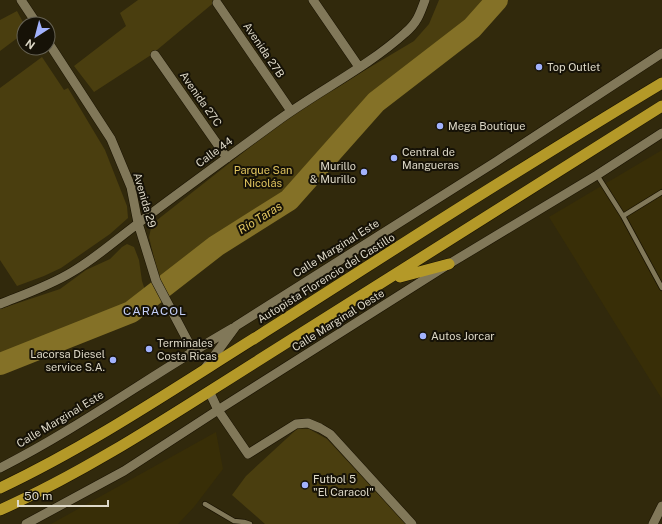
<svg xmlns="http://www.w3.org/2000/svg" width="662" height="524" viewBox="0 0 662 524" font-family="'Public Sans',sans-serif">
<style>
.built{fill:#382e07}
.green{fill:#4a3e0f}
.lines{fill:none;stroke-linecap:round;stroke-linejoin:round}
.river{stroke:#847127;stroke-width:22}
.service-casing{stroke:#191200;stroke-width:6}
.minor-casing{stroke:#191200;stroke-width:10}
.trunk-casing{stroke:#191200;stroke-width:12}
.service{stroke:#817859;stroke-width:4.5}
.minor{stroke:#817859;stroke-width:9}
.trunk{stroke:#b49928;stroke-width:11}
.poi-dot{fill:#a2b2fd;stroke:#161207;stroke-width:1.5}
.labels{text-anchor:middle;stroke-width:4;stroke-linejoin:round;paint-order:stroke}
.street-label{font-size:11px;fill:#ded9c8;stroke:#161207}
.poi-label{font-size:11px;fill:#ded9c8;stroke:#161207;text-anchor:start}
.park-label{font-size:11px;fill:#e0c45f;stroke:#161207}
.water-label{font-size:12px;font-style:italic;fill:#e0c45f;stroke:#161207}
.neighbourhood-label{font-size:12px;letter-spacing:1px;fill:#c3cef8;stroke:#161207}
</style>
<rect width="100%" height="100%" fill="#31290c"/>
<path class="built" d="M662 150V399L549 217Z
M216 432 223 469 194 507 178 524H51Z"/>
<path class="green" d="M138 0H217L151 55 94 92 74 66 126 26 120 13Z
M439 0H496L471 27 374 101 299 184 287 199 214 246 161 287 149 237 152 224 293 113 414 41 429 24Z
M17 11 24 24V33L0 51V20Z
M42 57 64 90 68 88 105 150 127 206 128 218 110 234 61 268 44 276 17 286 0 260V88Z
M127 244 134 247 139 260 142 281 148 299 121 316 0 360V309L60 289 86 270 110 259 122 247Z
M298 428 309 429 327 439 406 524H265L232 495 246 476Z"/>
<g class="lines">
<path class="river" d="M0 364 131 312 216 246 289 200 376 102 472 28 497 0"/>
<g class="service-casing">
<path id="service" d="M597 175 623 216
M662 192 623 216 662 288
M205 504 234 521 244 522 250 524"/>
</g>
<g class="minor-casing">
<path id="minor" d="M21 0 37 24
M313 0 359 67
M217 3 291 111
M48 42 111 139 131 187 138 223 156 281 193 351
M155 55 227 158
M0 304C25 294 49 286 72 272 96 258 117 239 140 222 185 188 231 155 276 122 318 91 366 68 405 33 417 23 420 14 425 0
M206 367 236 326 497 161 662 53
M209 391 218 410 248 454 296 424 308 423 320 428 330 434 412 524
M0 468C81 427 154 373 233 328
M26 524 124 471 218 410 449 264 597 175 662 133
M653 524 662 506"/>
</g>
<g class="trunk-casing">
<path id="trunk" d="M400 277 449 264
M0 488C89 446 172 390 255 338 341 284 426 228 512 175 562 144 612 113 662 83
M0 510C90 470 176 412 259 360 394 276 528 191 662 106"/>
</g>
<use href="#service" class="service"/>
<use href="#minor" class="minor"/>
<use href="#trunk" class="trunk"/>
</g>
<g class="poi-dot">
<circle cx="539" cy="67" r="4"/>
<circle cx="440" cy="126" r="4"/>
<circle cx="394" cy="158" r="4"/>
<circle cx="364" cy="172" r="4"/>
<circle cx="423" cy="336" r="4"/>
<circle cx="149" cy="349" r="4"/>
<circle cx="113" cy="360" r="4"/>
<circle cx="305" cy="485" r="4"/>
</g>
<g class="labels">
<g class="street-label">
<text transform="translate(264 50) rotate(56)" y="4">Avenida 27B</text>
<text transform="translate(201 99) rotate(55)" y="4">Avenida 27C</text>
<text transform="translate(214 152) rotate(-36)" y="4">Calle 44</text>
<text transform="translate(145 200) rotate(74)" y="4">Avenida 29</text>
<text transform="translate(336 248) rotate(-32)" y="4">Calle Marginal Este</text>
<text transform="translate(326 278) rotate(-32)" y="4">Autopista Florencio del Castillo</text>
<text transform="translate(338 320) rotate(-32)" y="4">Calle Marginal Oeste</text>
<text transform="translate(60 419) rotate(-31)" y="4">Calle Marginal Este</text>
</g>
<g class="poi-label">
<text x="547" y="71">Top Outlet</text>
<text x="448" y="130">Mega Boutique</text>
<text x="402" y="156">Central de<tspan x="402" dy="13">Mangueras</tspan></text>
<text x="356" y="170" text-anchor="end">Murillo<tspan x="356" dy="13">&amp; Murillo</tspan></text>
<text x="431" y="340">Autos Jorcar</text>
<text x="157" y="347">Terminales<tspan x="157" dy="13">Costa Ricas</tspan></text>
<text x="105" y="358" text-anchor="end">Lacorsa Diesel<tspan x="105" dy="13">service S.A.</tspan></text>
<text x="313" y="483">Futbol 5<tspan x="313" dy="13">"El Caracol"</tspan></text>
</g>
<g class="park-label">
<text x="263" y="174">Parque San<tspan x="263" dy="13">Nicolás</tspan></text>
</g>
<g class="water-label">
<text transform="translate(260 218) rotate(-32)" y="4">Río Taras</text>
</g>
<g class="neighbourhood-label">
<text x="155" y="315">CARACOL</text>
</g>
</g>
<g transform="translate(36 36) rotate(216)"><circle r="19" fill="#161207" stroke="#666254"/>
<path d="M0-3L7 15L0 10L-7 15Z" fill="#a2b2fd"/>
<text y="-6" font-size="11" font-weight="bold" text-anchor="middle" fill="#ded9c8">N</text>
</g>
<path d="M18 500v6h90v-6" fill="none" stroke="#ded9c8" stroke-width="2"/>
<text x="24" y="500" font-size="12" fill="#ded9c8" stroke="#161207" stroke-width="3" paint-order="stroke">50 m</text>
</svg>
